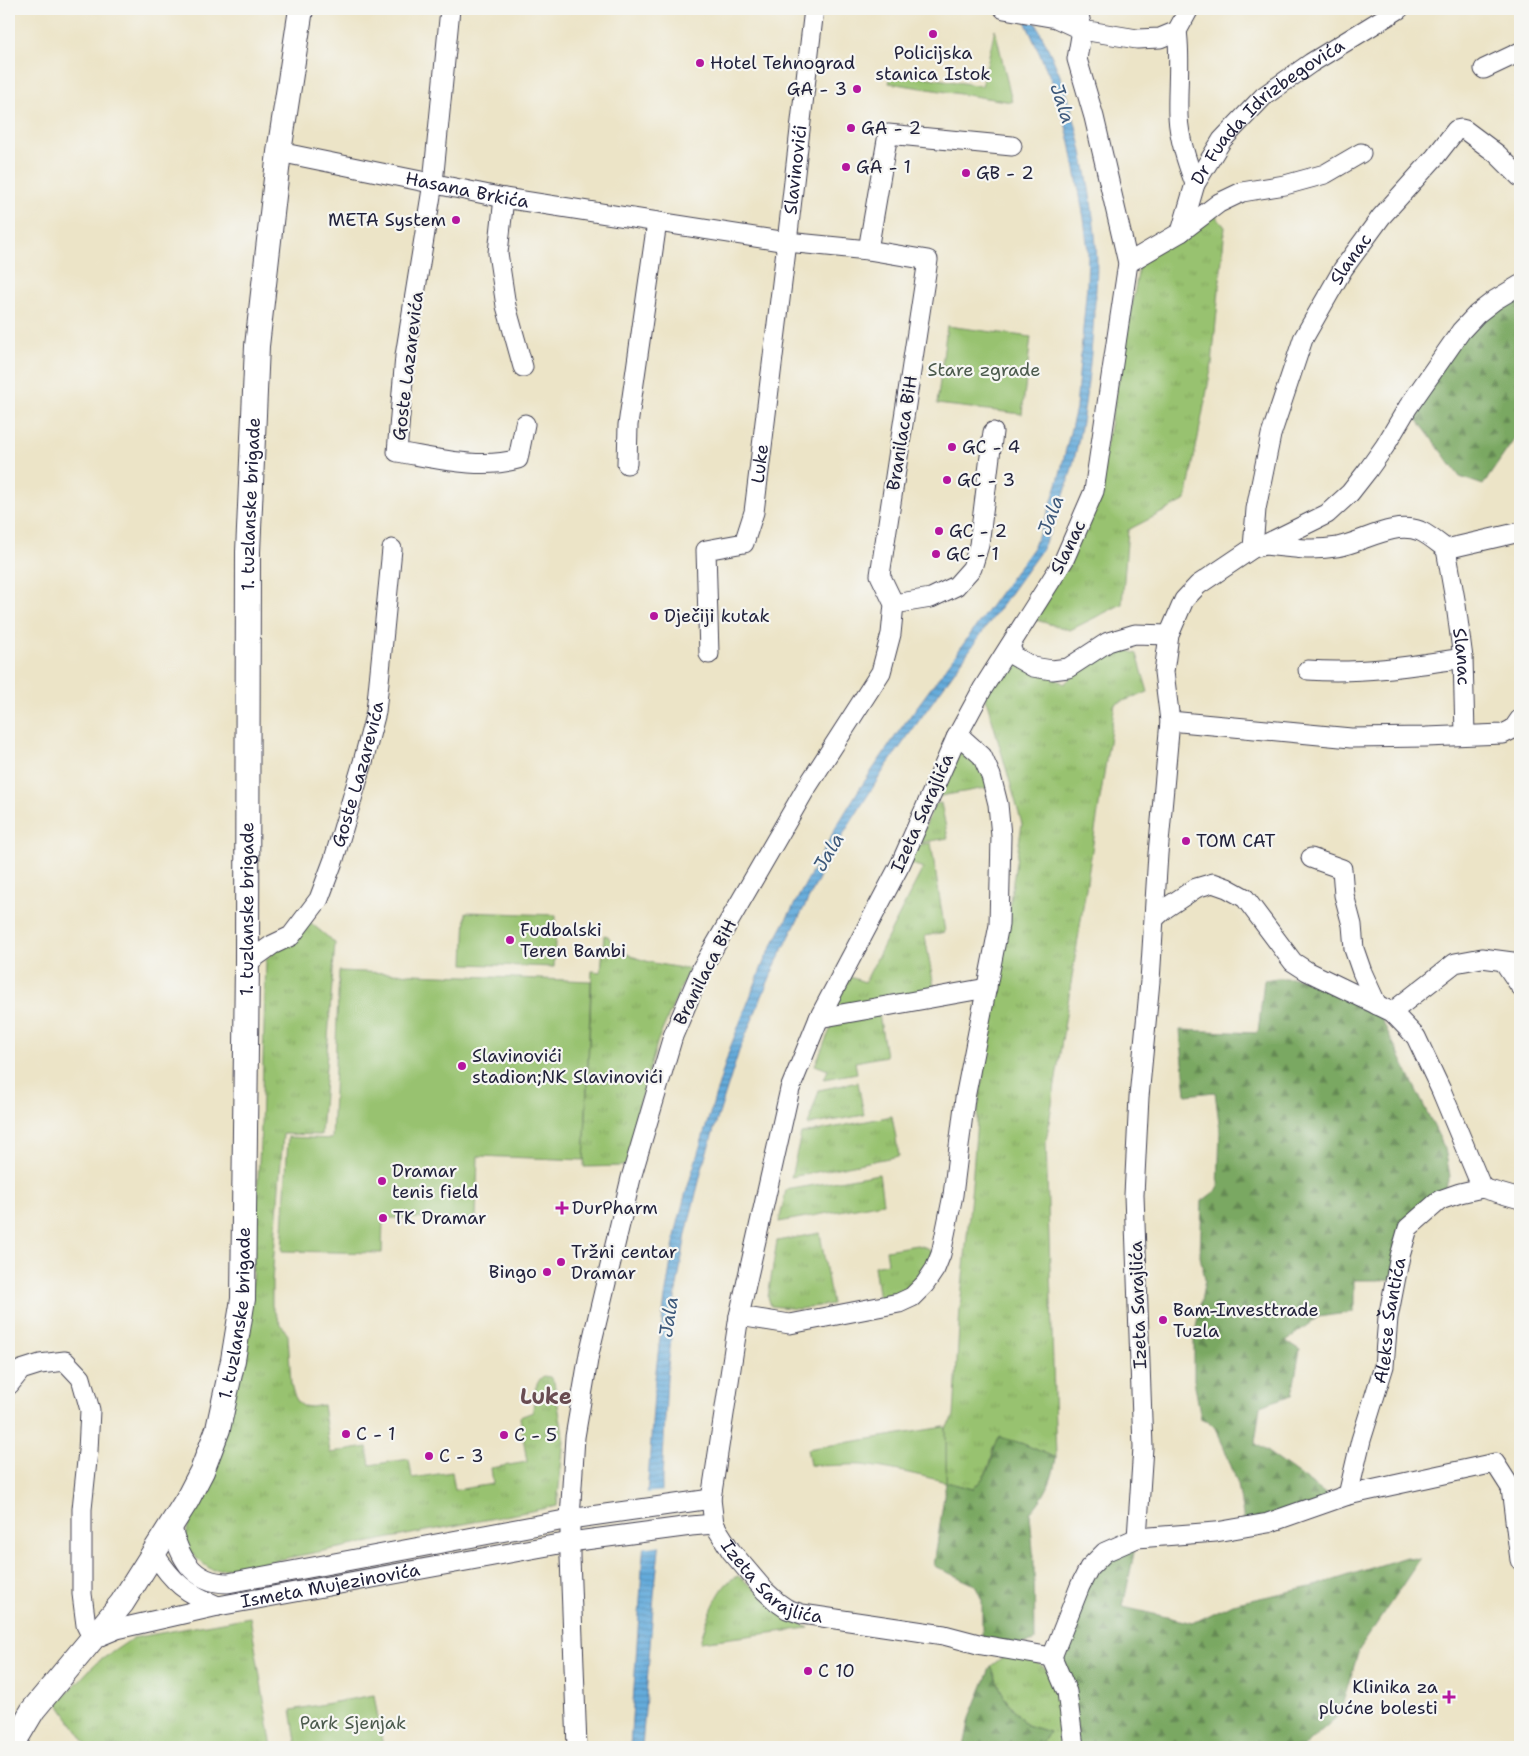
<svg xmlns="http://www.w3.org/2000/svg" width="1529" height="1756" viewBox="0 0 1529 1756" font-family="'Shantell Sans',sans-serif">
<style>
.grass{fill:url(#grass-tufts);stroke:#5d7255}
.forest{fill:url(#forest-firs);stroke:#4e654e}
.park{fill:#98c26f;stroke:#5d7255}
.water{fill:url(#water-rules);stroke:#44678c}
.pier{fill:#ece4c7}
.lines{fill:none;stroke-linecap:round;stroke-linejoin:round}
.minor-casing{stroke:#403f50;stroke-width:21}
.major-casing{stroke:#403f50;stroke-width:26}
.minor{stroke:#fff;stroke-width:19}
.major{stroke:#fff;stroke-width:24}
.poi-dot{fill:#b5179e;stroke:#f6f6f2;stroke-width:2}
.labels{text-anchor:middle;stroke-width:4.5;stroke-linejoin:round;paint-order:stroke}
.poi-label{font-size:18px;fill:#22223b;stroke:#f6f6f2;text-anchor:start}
.street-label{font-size:18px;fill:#22223b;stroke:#f6f6f2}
.park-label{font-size:18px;fill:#4b5a4d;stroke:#f6f6f2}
.water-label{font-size:19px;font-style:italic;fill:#3d597b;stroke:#f6f6f2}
.district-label{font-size:22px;font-weight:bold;fill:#694c51;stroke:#f6f6f2}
</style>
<defs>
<pattern id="grass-tufts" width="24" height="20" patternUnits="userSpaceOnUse" patternTransform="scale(1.25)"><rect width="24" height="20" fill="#98c26f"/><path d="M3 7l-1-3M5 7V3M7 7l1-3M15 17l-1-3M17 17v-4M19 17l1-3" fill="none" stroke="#83a661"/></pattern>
<pattern id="forest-firs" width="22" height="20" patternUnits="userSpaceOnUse" patternTransform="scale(1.25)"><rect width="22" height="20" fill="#7aa862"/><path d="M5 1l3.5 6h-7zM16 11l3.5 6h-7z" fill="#648852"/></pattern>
<pattern id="water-rules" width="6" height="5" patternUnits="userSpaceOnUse" patternTransform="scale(1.25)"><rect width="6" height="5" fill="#65acdc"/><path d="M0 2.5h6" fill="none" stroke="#538cb4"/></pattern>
</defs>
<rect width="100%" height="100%" fill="#f6f6f2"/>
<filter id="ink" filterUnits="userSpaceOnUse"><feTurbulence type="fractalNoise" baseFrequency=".02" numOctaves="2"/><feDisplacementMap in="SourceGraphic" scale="10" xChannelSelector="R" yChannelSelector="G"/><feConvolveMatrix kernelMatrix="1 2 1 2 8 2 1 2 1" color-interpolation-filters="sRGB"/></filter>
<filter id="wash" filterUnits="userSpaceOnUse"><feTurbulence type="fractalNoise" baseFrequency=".0096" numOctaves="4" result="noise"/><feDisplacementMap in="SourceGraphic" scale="20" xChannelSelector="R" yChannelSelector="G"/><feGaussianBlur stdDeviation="1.12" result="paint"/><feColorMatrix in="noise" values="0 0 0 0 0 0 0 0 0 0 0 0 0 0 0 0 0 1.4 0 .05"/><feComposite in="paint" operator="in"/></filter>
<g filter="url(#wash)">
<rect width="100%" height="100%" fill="#ece4c7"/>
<path class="grass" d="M1213 213 1225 227 1212 364 1186 500 1128 530 1122 604 1070 630 1029 618 1100 480 1141 256Z
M1108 642 1137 654 1148 692 1115 704 1046 1142 1056 1458 1021 1443 994 1446C991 1465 987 1475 973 1489L946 1482V1428L954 1416 960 1308 972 1184 978 1107 1022 824 983 688 1010 646 1064 684Z
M960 741 992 787 935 797Z
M941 803 948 838 919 843 934 804Z
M931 843 945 932 925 936 935 992 838 1006 837 1001 850 977 865 982 923 868 907 862 915 845Z
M306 919 335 943 321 1135 283 1134 272 1281V1306L280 1323 288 1335 291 1384 294 1395 298 1402 303 1406 312 1407 323 1405 330 1453 367 1447 370 1465 409 1459 412 1478 452 1472 455 1490 493 1484 491 1468 527 1462 520 1417 533 1412C534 1399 533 1385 543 1376L550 1377 554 1382 564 1440 557 1506 235 1568 212 1570C178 1547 182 1539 197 1504L251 1297 261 1127 266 960Z
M604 935 608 936C620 961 665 965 689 969L658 1040 633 1127H642L627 1164 623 1166 584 1167 592 971 601 972Z
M879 1014 886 1056 855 1062 857 1073 824 1079 828 1070 815 1065 833 1023Z
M858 1082 864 1115 808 1125 819 1090Z
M892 1116 899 1156 791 1177 801 1134Z
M879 1174 883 1203 779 1222 786 1190Z
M820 1233 832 1304 799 1309 771 1306 768 1297 777 1241Z
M917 1245 927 1248 932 1252 928 1270 905 1292 879 1300 874 1266 888 1263 886 1250Z
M738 1576 799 1622 809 1628 700 1642C706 1624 718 1582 738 1576Z
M250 1617 272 1747H88L58 1703 95 1664 133 1638Z
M1004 1656 1029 1658 1052 1672 1074 1747H1040L1049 1732 1026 1725 1004 1697 991 1666Z"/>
<path class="forest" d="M1520 285V431L1483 485 1460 477 1408 407 1461 331Z
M1277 978H1298L1379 1014 1445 1149 1450 1176 1440 1200 1408 1228 1395 1280H1354V1312L1318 1317 1286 1341 1300 1350 1292 1395 1260 1406 1255 1443 1334 1500 1245 1527 1238 1485 1224 1447 1215 1428 1208 1421 1201 1419 1194 1380V1338L1205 1280 1200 1256 1202 1201 1218 1189 1220 1130 1215 1092 1186 1095 1180 1030 1258 1033 1264 980Z
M1000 1437 1021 1443 1056 1458C1052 1482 1046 1495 1030 1513L1034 1563 1035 1641 1022 1644 982 1645V1600L975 1585 934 1566 946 1482 973 1489C980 1482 988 1473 991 1463 995 1451 992 1448 1000 1437Z
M1137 1538 1123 1607 1193 1623 1232 1604 1315 1586 1406 1557 1420 1559 1359 1650 1339 1715 1303 1747H1074L1052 1657 1089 1568Z
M991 1666 1004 1697 1026 1725 1049 1732 1040 1747H964L970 1717Z"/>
<path class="park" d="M995 29 1012 102 889 83 892 72 982 86Z
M947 326 1031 337 1022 414 937 404Z
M466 912 556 915 554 967 464 964Z
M339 971 591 981 584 1160 478 1156 476 1219 383 1218 382 1253 282 1251 288 1137 332 1139Z
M944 1427 946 1428V1482C918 1475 890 1468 861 1465 844 1464 827 1467 810 1465L807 1449Z
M374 1695 383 1747H297L291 1710Z"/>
<path class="water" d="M1025 21 1036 23C1046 44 1057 66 1065 89 1081 136 1092 196 1096 245 1098 268 1096 291 1094 314 1089 394 1078 477 1042 549L885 768 846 830 823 870 776 963 739 1051 704 1161 686 1234 675 1298 667 1378 662 1480V1523L654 1595 642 1747H630L655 1379 665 1298 676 1231 684 1199 730 1048 765 959 835 829 858 791 899 731 957 653 1034 546 1049 510 1059 478 1076 408 1087 284 1088 251 1084 218 1070 142 1058 95Z"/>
<path class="pier" d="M665 1491V1523L662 1545 641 1548 645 1493Z"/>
</g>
<g filter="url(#ink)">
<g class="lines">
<g class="minor-casing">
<g id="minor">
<path d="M450 9 433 183 405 356 397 452C435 458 481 470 518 459L525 424"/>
<path d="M1004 9 1056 18 1082 30 1137 39 1160 38 1177 31 1189 9"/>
<path id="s1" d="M1078 9 1082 30 1077 59 1094 117 1128 263 1094 491 1064 560 983 688 956 738 901 863 819 1018 790 1089 739 1316 711 1499 714 1524 731 1551 765 1591 777 1602 787 1609 802 1614 944 1635 982 1645 1052 1657 1080 1586 1089 1568 1105 1552 1137 1538 1216 1532 1268 1523 1348 1495 1495 1463 1511 1488 1520 1560"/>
<path d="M1177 31C1181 59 1177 87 1178 116 1179 139 1187 162 1195 184"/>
<path d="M1484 69 1520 52"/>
<path id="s2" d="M279 152 504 198 787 242 868 250 928 260 880 575 894 604 891 634 881 672 805 790 702 968 673 1036 631 1178 589 1354 575 1437 570 1519V1557L577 1747"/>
<path d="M504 198 498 253 506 306 523 367"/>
<path id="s3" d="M1181 232 1195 184 1222 140 1264 96 1311 63 1399 9"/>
<path d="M868 250 888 134 1012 146"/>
<path d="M1128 263 1181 232 1219 203 1242 192 1285 185 1325 174 1361 153"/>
<path d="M627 464 628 425 657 222"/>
<path d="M1264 545C1289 548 1313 551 1337 547 1364 542 1392 521 1420 531 1429 535 1438 543 1446 549L1520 532"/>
<path id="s4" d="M1253 548 1256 509 1271 435 1303 339 1343 269 1381 217 1435 157 1456 130 1461 129 1465 130 1497 154 1520 177"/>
<path id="s5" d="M1446 549 1456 605 1463 658 1465 734"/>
<path d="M894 604 931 598 956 586 972 568 979 545 993 432"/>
<path d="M1010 646 1014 656 1033 667 1052 670 1068 668 1108 642 1135 634 1169 635"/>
<path id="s6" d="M709 654 706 550 744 543 754 512 787 242 814 9"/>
<path d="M1308 670C1360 674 1411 666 1463 658"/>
<path d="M1170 721 1351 738 1426 737 1503 734 1513 729 1520 719"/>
<path d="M1311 858 1342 869 1344 895 1352 925 1354 949 1362 972 1377 1005"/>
<path d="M1155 918 1166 908 1196 888 1213 883 1227 888 1245 898 1293 962 1307 971 1392 1012 1416 1037 1441 1090 1482 1188"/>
<path d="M1504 962 1520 986"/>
<path id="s7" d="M247 963 272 945 291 936 319 899 334 859 363 762 376 712 392 549"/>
<path d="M1392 1012 1455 963 1482 958 1520 963"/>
<path d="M819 1018 987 988"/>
<path d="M739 1316 790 1324 899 1303 912 1297 925 1284 935 1269 941 1254 953 1195 965 1098 999 925 1001 836 998 804 991 776 982 756 963 739 956 738"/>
<path id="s8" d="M9 1385 21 1370 40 1364 65 1361 81 1378 90 1410 88 1451 82 1509V1594L86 1625 93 1639 117 1629 218 1606 570 1542 691 1526 714 1524"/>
<path id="s9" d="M1348 1495 1361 1440 1384 1366 1388 1318 1400 1256 1408 1228 1440 1200 1460 1193 1482 1188 1520 1199"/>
<path d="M171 1524C179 1556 191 1583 228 1583L570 1519 711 1499"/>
<path d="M1137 1538 1143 1447 1134 1195 1139 1097 1150 981 1158 854 1170 721 1164 672 1169 635 1184 600 1198 585 1253 548 1264 545 1327 514 1350 493 1368 470 1385 446 1408 407 1461 331 1477 314 1495 300 1520 285"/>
<path d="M154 1553C173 1583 186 1593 218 1606"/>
<path d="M1052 1657 1067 1692 1074 1747"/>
</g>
</g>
<g class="major-casing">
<g id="major">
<path id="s10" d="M11 1747 33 1710 122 1603 187 1500 202 1471 218 1429 233 1360 243 1299 247 963 248 552 257 346 279 152 301 9"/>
</g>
</g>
<use href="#minor" class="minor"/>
<use href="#major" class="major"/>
</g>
</g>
<g class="poi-dot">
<circle cx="933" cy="34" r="5"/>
<circle cx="700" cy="63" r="5"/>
<circle cx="857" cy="89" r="5"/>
<circle cx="851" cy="128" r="5"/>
<circle cx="846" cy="167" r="5"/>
<circle cx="966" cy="173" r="5"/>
<circle cx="456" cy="220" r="5"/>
<circle cx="952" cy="447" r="5"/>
<circle cx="947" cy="480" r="5"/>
<circle cx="939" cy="531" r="5"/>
<circle cx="936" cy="554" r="5"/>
<circle cx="654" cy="616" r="5"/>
<circle cx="1186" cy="841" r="5"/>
<circle cx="510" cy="940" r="5"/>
<circle cx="462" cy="1066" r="5"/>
<circle cx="382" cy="1181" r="5"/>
<path d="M559.5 1200.5h5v5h5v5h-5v5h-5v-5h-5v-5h5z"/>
<circle cx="383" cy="1218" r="5"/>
<circle cx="561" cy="1262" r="5"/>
<circle cx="547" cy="1272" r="5"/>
<circle cx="1163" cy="1320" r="5"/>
<circle cx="346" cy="1434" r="5"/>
<circle cx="504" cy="1435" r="5"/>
<circle cx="429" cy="1456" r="5"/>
<circle cx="808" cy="1671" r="5"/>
<path d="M1446.5 1689.5h5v5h5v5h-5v5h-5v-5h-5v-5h5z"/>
</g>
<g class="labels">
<g class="poi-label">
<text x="933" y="59" text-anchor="middle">Policijska<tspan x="933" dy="21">stanica Istok</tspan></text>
<text x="710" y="69">Hotel Tehnograd</text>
<text x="847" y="95" text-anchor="end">GA - 3</text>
<text x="861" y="134">GA - 2</text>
<text x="856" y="173">GA - 1</text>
<text x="976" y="179">GB - 2</text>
<text x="446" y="226" text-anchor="end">META System</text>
<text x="962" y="453">GC - 4</text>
<text x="957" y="486">GC - 3</text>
<text x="949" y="537">GC - 2</text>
<text x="946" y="560">GC - 1</text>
<text x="664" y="622">Dječiji kutak</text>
<text x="1196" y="847">TOM CAT</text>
<text x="520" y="936">Fudbalski<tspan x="520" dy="21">Teren Bambi</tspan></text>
<text x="472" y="1062">Slavinovići<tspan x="472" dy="21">stadion;NK Slavinovići</tspan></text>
<text x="392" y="1177">Dramar<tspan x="392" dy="21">tenis field</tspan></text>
<text x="572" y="1214">DurPharm</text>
<text x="393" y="1224">TK Dramar</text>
<text x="571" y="1258">Tržni centar<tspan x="571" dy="21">Dramar</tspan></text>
<text x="537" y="1278" text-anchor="end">Bingo</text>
<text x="1173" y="1316">Bam-Investtrade<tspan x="1173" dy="21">Tuzla</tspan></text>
<text x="356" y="1440">C - 1</text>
<text x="514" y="1441">C - 5</text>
<text x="439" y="1462">C - 3</text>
<text x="818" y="1677">C 10</text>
<text x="1438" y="1693" text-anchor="end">Klinika za<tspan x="1438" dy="21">plućne bolesti</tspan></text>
</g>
<g class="street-label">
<text dy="6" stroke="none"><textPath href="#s3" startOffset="154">Dr Fuada Idrizbegovića</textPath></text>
<text dy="6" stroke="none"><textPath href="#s6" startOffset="520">Slavinovići</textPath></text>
<text dy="6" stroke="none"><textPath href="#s2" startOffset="192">Hasana Brkića</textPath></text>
<text dy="6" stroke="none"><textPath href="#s4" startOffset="309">Slanac</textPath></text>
<text transform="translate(408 366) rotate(-83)" y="6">Goste Lazarevića</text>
<text transform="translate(902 433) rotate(-81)" y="6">Branilaca BiH</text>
<text dy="6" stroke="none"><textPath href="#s6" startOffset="224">Luke</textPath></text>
<text dy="6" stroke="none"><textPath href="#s10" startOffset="1309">1. tuzlanske brigade</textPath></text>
<text transform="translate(1068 547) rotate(-64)" y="6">Slanac</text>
<text dy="6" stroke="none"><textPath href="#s5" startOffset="109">Slanac</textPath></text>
<text dy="6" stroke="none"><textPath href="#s7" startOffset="229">Goste Lazarevića</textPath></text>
<text transform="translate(922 813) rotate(-66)" y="6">Izeta Sarajlića</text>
<text dy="6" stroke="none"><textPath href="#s10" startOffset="904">1. tuzlanske brigade</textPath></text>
<text transform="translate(705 972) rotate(-63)" y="6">Branilaca BiH</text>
<text transform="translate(1138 1305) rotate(-92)" y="6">Izeta Sarajlića</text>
<text dy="6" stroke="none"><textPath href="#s10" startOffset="499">1. tuzlanske brigade</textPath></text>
<text dy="6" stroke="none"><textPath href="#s9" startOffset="180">Alekse Šantića</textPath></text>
<text dy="6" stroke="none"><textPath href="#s1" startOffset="1692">Izeta Sarajlića</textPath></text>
<text dy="6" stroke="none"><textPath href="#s8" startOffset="596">Ismeta Mujezinovića</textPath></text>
</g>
<g class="park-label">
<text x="984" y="376">Stare zgrade</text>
<text x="353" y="1729">Park Sjenjak</text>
</g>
<g class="water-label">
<text transform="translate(1063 103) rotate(72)" y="7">Jala</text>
<text transform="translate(1050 515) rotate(-69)" y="7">Jala</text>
<text transform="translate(828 852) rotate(-59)" y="7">Jala</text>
<text transform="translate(668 1317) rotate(-81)" y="7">Jala</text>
</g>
<g class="district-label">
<text x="546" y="1404">Luke</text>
</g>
</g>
<rect width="1529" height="1756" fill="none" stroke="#f6f6f2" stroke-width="30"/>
</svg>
